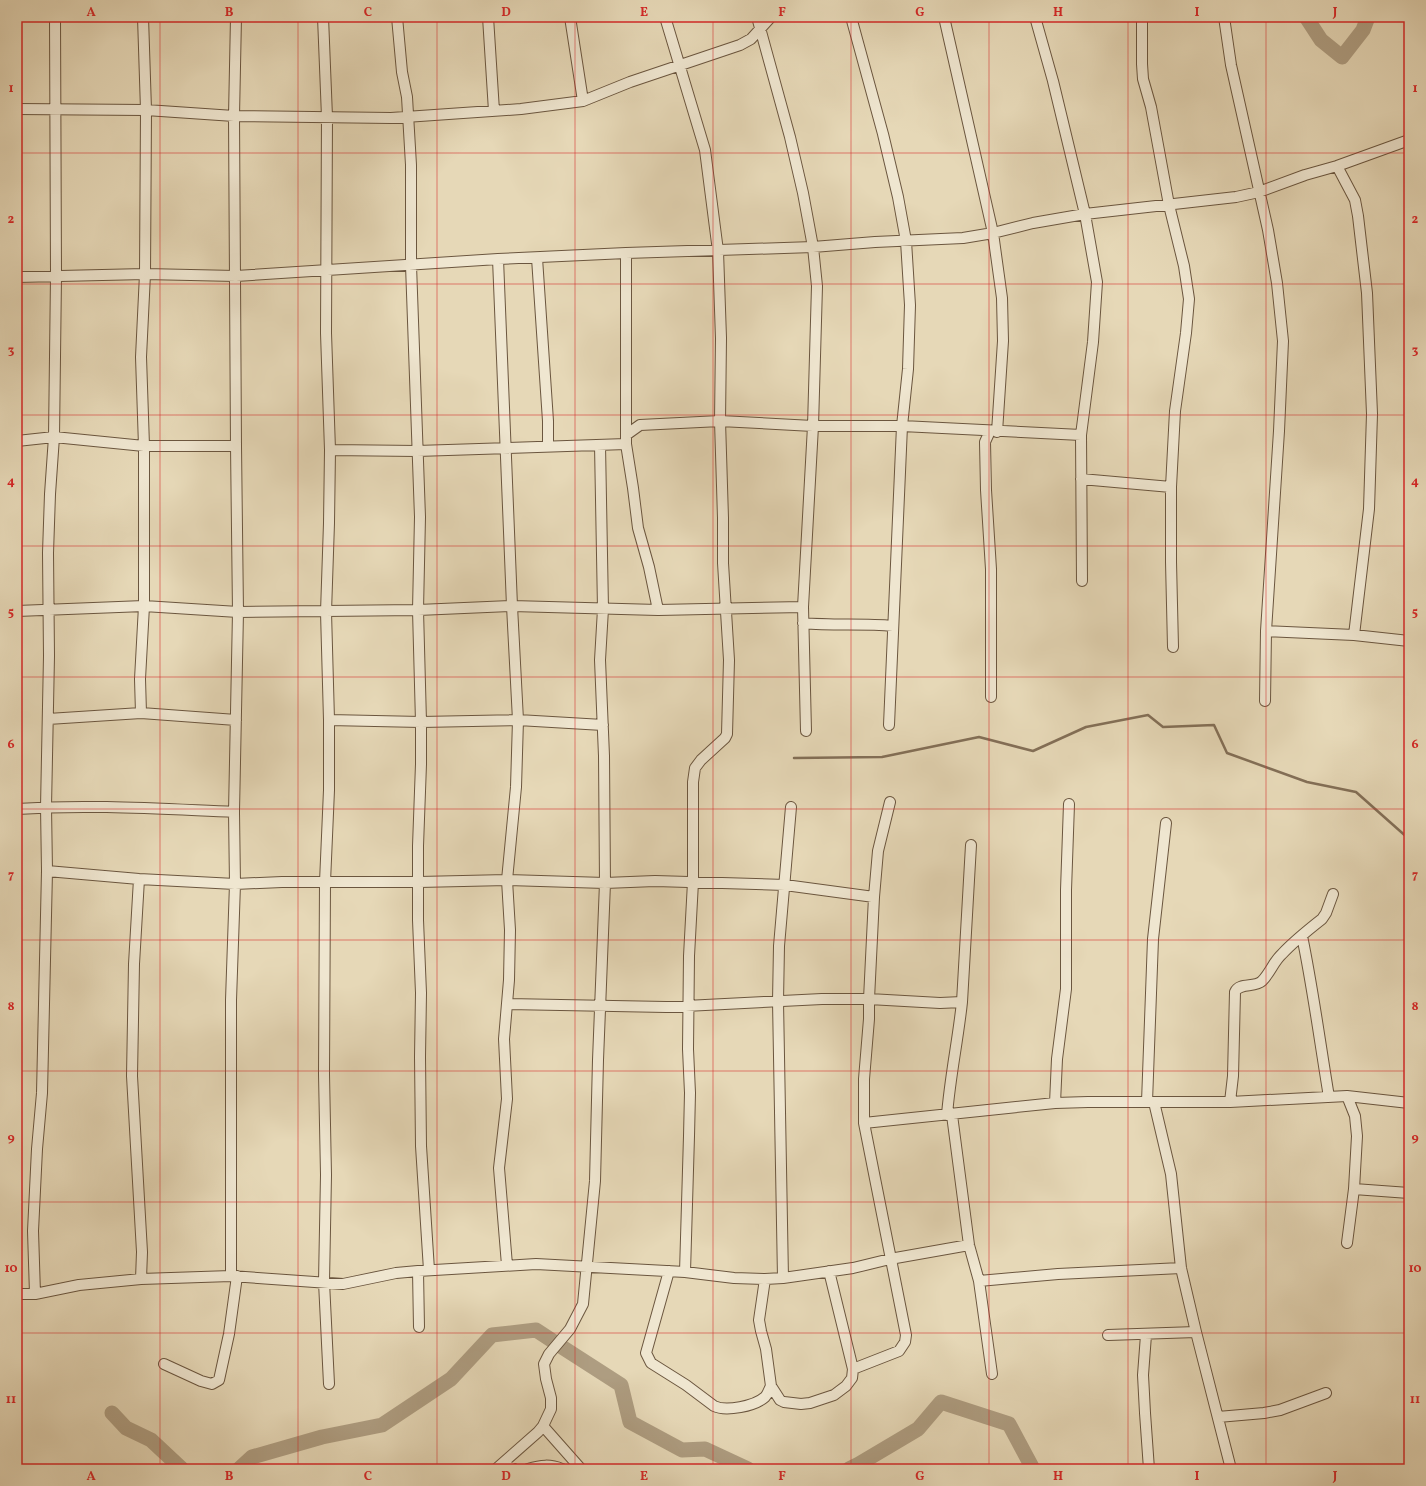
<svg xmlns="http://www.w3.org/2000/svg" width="1426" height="1486" viewBox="0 0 1426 1486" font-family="Vollkorn,serif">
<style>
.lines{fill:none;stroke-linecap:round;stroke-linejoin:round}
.stream{stroke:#836f57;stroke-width:2.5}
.river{stroke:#ae9d81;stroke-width:15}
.minor-casing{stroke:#6b563f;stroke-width:12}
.minor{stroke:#efe6d0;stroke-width:10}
.grid{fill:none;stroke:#d62828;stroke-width:1;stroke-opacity:0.55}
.neatline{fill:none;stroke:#d62828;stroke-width:1.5}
.grid-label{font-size:13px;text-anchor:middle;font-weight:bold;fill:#d62828}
</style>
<rect width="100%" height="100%" fill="#e6d8b7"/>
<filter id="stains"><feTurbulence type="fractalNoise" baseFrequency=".005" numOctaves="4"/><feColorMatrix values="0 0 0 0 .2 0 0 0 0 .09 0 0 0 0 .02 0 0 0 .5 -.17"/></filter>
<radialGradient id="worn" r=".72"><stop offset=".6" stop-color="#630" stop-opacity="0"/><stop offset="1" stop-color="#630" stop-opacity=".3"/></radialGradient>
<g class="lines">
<path class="stream" d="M794 758 882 757 979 737 1033 751 1086 727 1148 715 1163 727 1214 725 1227 753 1307 782 1356 792 1409 839"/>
<path class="river" d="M1306 17 1321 40 1342 57 1363 30 1368 17
M112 1413 126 1428 151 1440 182 1469
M239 1469 252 1457 322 1437 382 1425 451 1379 492 1335 536 1330 565 1349 621 1385 630 1422 682 1450 705 1449 748 1469
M849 1469 859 1464 918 1429 941 1402 1009 1424 1032 1467 1031 1469"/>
<g class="minor-casing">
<path id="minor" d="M143 17 146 110 145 274 141 357 144 446V606L140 679 141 713 236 720
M323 17 327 117 326 333 330 450 329 523 326 612 329 720V790L325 882 324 1074 326 1175 324 1282 329 1384
M397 17 402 72 407 97 411 165V265L420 517 418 610 421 722 518 720 603 725
M488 17 494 111
M570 17 583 101
M665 17 705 150 718 251 721 338 720 421 723 518V563L729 660 727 734 725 738 701 760 695 768 693 782V882L689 956 688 1049 690 1093 689 1136 685 1272
M757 17 790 137 803 193 813 247 817 286 813 426 803 607 806 731
M851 17 883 134 898 197 906 241 910 305 908 369 902 426 889 725
M944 17 993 233 1002 298 1003 341 997 432
M1035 17 1053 81 1085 214 1097 282 1093 342 1081 435 1082 581
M1142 17V64L1143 79 1151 107 1169 205 1184 266 1189 299 1186 333 1175 411 1171 487V562L1173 647
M1224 17 1231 65 1268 230 1277 283 1283 341 1279 431 1266 631 1265 701
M17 109 146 110 234 116 391 118 521 109 583 101 630 82 740 45 751 39 771 17
M1337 166 1355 200 1358 216 1367 293 1372 414 1369 509 1354 635
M626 253V444L633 488 638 528 649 567 658 610 803 607
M537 258 548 421V446
M498 259 512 606 518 720 516 787 507 880 510 930 509 980 504 1039 507 1099 499 1168 507 1265
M17 277 145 274 236 276 498 259 626 253 813 247 875 242 963 238 993 233 1033 223 1085 214 1236 197 1259 192 1305 175 1337 166 1409 140
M990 431 985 442 986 490 991 569V697
M626 435 640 425 720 421 813 426H902L1081 435
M17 441 54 437 144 446H236
M330 450 417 451 626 444
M1081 479 1171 487
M17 611 144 606 238 612 418 610 512 606 658 610
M803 623C833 626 863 623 893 626
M1266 631 1354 635 1409 641
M48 719 141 713
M329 720 421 722V764L418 846V920L421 993 420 1057 421 1146 429 1270
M890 802 878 851 874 897 869 999V1019L864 1079V1123L1055 1103 1088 1102H1230L1347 1096 1409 1103
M17 809C89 804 161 809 234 812
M47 871 139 879 235 884 282 882H419L507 880 605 883 655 881 785 885 874 897
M139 879 134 964 132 1076 142 1252 141 1279
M1302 936C1313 989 1320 1043 1329 1097
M962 1002 971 845
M507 1004 666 1007 822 999H869L940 1003 962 1002C958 1040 950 1077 947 1115
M1347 1096 1355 1116 1357 1136 1354 1189 1347 1243
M1147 1102 1153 939 1166 823
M1154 1102 1171 1174 1181 1268 1196 1332 1231 1469
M1230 1102 1233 1076 1235 992C1239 982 1255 988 1262 981 1270 973 1274 961 1282 954 1294 941 1308 930 1322 919L1326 913 1333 894
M1055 1103 1057 1059 1066 989V890L1069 804
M952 1115 969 1245 979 1281 992 1374
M1354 1189 1409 1193
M418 1271 419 1327
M669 1271 646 1353 651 1363 686 1385 714 1406C726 1412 755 1406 765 1397 768 1394 769 1389 771 1386
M231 1276V1000L235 884 234 812 238 612 236 446 234 116 236 17
M783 1278 778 1001 779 946 791 807
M765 1279 759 1320 761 1331 766 1349 771 1386 780 1400 784 1402 801 1404 810 1403 834 1395 846 1386 852 1378 853 1369 829 1271
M979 1281 1058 1274 1181 1268
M17 1294H35L79 1285 141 1279 231 1276 343 1284 396 1273 418 1271 536 1264 685 1272 734 1278 765 1279 783 1278 853 1268 890 1259 969 1245
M35 1294 33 1231 37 1149 42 1093 47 871 46 807 49 656 48 553 50 494 54 437 56 276 55 17
M1108 1335 1196 1332
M1146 1335 1143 1375 1145 1413 1149 1469
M164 1364 201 1381 212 1384 219 1380 229 1334 237 1276
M853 1369 899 1351 905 1342 906 1335 864 1123
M1218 1417 1264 1413 1280 1410 1326 1393
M543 1426 581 1469
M503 1464 514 1469
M496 1469 538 1432 543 1426 551 1409V1398L546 1379 544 1364 549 1354 570 1329 583 1304 595 1181 598 1060 605 883 604 756 600 660 603 609 600 445
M528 1469C541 1465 550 1464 562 1469"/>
</g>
<use href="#minor" class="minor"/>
</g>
<path class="grid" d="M160 17V1469M298 17V1469M437 17V1469M575 17V1469M713 17V1469M851 17V1469M989 17V1469M1128 17V1469M1266 17V1469M17 153H1409M17 284H1409M17 415H1409M17 546H1409M17 677H1409M17 809H1409M17 940H1409M17 1071H1409M17 1202H1409M17 1333H1409"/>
<rect width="1426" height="1486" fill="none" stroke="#e6d8b7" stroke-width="44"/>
<rect x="22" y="22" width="1382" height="1442" class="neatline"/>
<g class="grid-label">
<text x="91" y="16">A</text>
<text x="229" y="16">B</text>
<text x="368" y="16">C</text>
<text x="506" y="16">D</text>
<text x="644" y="16">E</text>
<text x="782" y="16">F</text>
<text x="920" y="16">G</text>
<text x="1058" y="16">H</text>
<text x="1197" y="16">I</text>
<text x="1335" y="16">J</text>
<text x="11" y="92">1</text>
<text x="1415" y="92">1</text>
<text x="11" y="223">2</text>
<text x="1415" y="223">2</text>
<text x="11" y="354">3</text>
<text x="1415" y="354">3</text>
<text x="11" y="485">4</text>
<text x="1415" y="485">4</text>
<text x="11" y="616">5</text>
<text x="1415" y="616">5</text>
<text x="11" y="748">6</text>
<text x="1415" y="748">6</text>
<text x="11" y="879">7</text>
<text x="1415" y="879">7</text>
<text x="11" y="1010">8</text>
<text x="1415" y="1010">8</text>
<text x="11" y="1141">9</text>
<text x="1415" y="1141">9</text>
<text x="11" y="1272">10</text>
<text x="1415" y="1272">10</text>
<text x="11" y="1403">11</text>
<text x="1415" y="1403">11</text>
<text x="91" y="1480">A</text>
<text x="229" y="1480">B</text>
<text x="368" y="1480">C</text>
<text x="506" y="1480">D</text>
<text x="644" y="1480">E</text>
<text x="782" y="1480">F</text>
<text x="920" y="1480">G</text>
<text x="1058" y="1480">H</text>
<text x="1197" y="1480">I</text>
<text x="1335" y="1480">J</text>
</g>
<rect width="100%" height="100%" filter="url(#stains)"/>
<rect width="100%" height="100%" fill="url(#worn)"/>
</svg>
